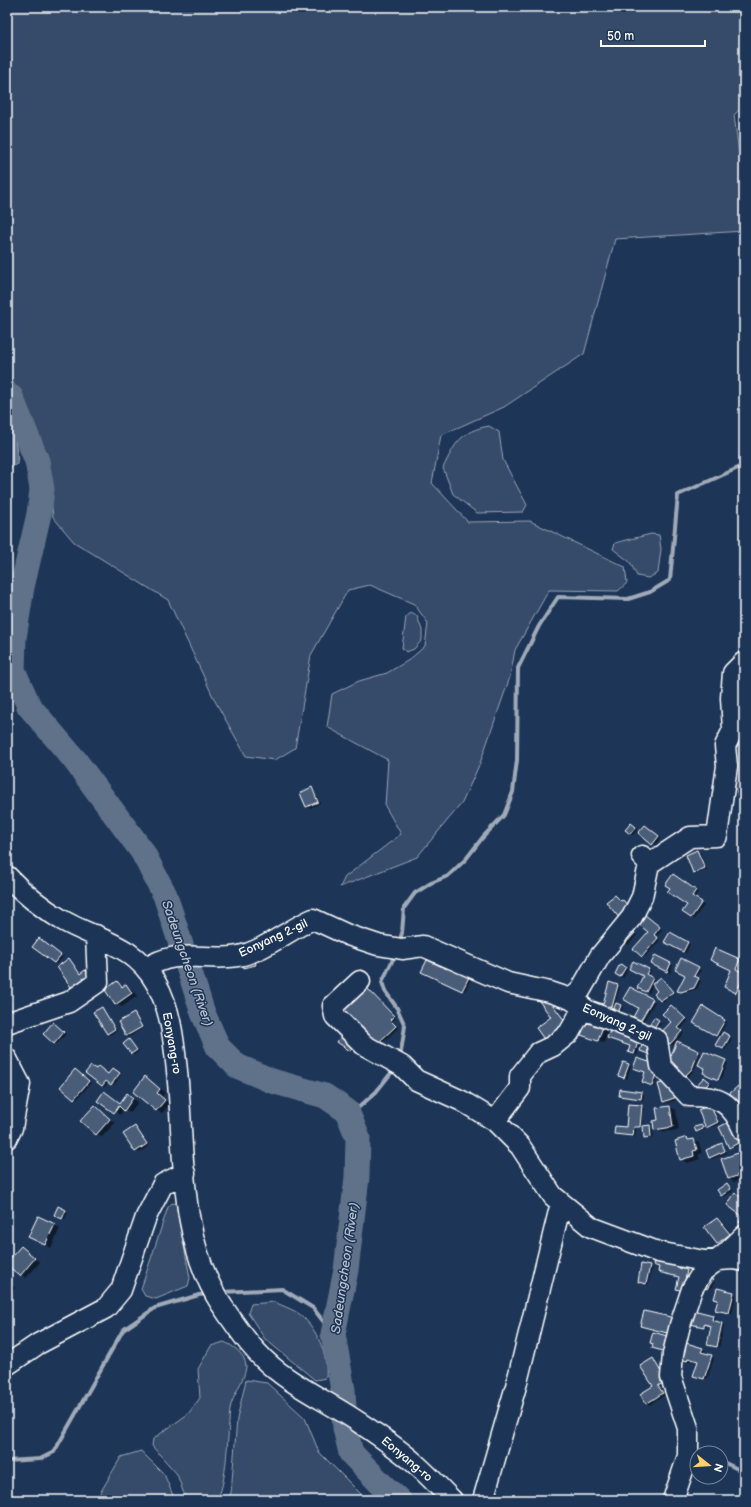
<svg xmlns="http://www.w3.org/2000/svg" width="751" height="1507" viewBox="0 0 751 1507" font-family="'Balsamiq Sans',sans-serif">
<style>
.green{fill:#364b69;stroke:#9aa5b4}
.water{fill:#617289;stroke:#a0aab8}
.shadow{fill:#0007}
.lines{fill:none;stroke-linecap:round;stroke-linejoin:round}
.stream{stroke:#a0aab8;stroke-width:4}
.river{stroke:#617289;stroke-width:25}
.building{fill:#4a5d79;stroke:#fff}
.minor-casing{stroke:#fff;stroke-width:23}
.minor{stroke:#1d3557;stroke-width:20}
.labels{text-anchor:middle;stroke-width:3;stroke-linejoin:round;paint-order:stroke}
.street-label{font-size:12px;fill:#fff;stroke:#1d3557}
.water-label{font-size:13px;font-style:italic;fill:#b8c0ca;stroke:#1d3557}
</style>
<rect width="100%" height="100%" fill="#1d3557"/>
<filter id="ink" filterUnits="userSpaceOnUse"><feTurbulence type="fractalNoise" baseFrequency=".025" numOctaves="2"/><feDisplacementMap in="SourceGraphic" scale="8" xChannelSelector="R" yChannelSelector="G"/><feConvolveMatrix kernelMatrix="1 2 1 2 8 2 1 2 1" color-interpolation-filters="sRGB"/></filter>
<g filter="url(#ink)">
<path class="green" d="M7 7H744V105L734 115 739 153 744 156V231L615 239 584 354 504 407 441 435 432 483 468 522 530 521 625 567 627 583 618 591 549 590 515 650 510 677 480 763 462 803 417 857 340 887 345 877 401 834 385 806 388 760 327 727 332 694 359 681 387 673 409 660 425 646 428 623 414 604 370 585 348 590 311 655 295 748 275 760 246 756 215 701 168 600 74 542 53 517 47 463 18 392 7 371Z
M489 426 499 432 503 460 527 505 523 512 477 513 453 494 443 468C455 443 461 431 489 426Z
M651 534 659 535 661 549 658 573 648 578 637 576 630 562 613 549 615 543Z
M411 613 417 616 422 630V640L414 649 406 652 402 648 406 617Z
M744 688V806L741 804 734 784V751L742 733 738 707Z
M172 1203 176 1204 190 1278 188 1286 156 1299 145 1296 141 1289 168 1207Z
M274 1302C283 1306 298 1311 304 1318 319 1333 328 1357 326 1378L315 1380 265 1339 248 1313 251 1304Z
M224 1342C234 1346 245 1354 246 1366 246 1378 232 1396 230 1409 228 1427 227 1490 216 1500H186L177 1474 152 1446 153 1439 188 1414 200 1398 198 1369 211 1346Z
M246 1380 267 1383 305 1418 319 1452 367 1500H226L231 1493 237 1419Z
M141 1451 164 1474 175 1500H96L121 1457Z"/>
<path class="water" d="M7 379 11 397 18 464 7 469Z"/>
<path class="shadow" d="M312 788 314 790 320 803 310 808 307 807 301 793Z
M634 826 638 829 633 835 630 833Z
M648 828 661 838 655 845 640 833Z
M697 851 700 853 707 870 696 874 694 872Z
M673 875 698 892 694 898 704 905 694 919 683 912 688 905Z
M647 917 662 929 656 937 660 940 645 957 643 956 649 932Z
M633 932 637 935 628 945 622 940Z
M670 933 690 944 686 953 666 942Z
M41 941 63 957 57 964 34 946Z
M656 957 673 965 670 973 655 965Z
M69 959 81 974 85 971 93 980 76 991Z
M254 959 257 961 258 966 247 968 245 967Z
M681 960 701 970 696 978 701 981 697 989 684 993 679 990 686 975Z
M739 960 742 962 738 971 744 974V982L739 993 725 987Z
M633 962 651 971 648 976 655 980 649 993 639 988 645 976Z
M621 965 628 969 623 978 616 974Z
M425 973 472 977 465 991Z
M662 978 674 993 663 1002 656 994 659 992Z
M117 982 131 989 137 996 122 1007 116 1004 106 991Z
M610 983 620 987 615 1004 623 1007 619 1018 615 1008 611 1006 609 1013 603 1005Z
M630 988 655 1002 641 1025 632 1020 640 1007Z
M368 989 396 1018 392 1022 398 1028 380 1045 373 1039Z
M7 991 13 1000 7 1004Z
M673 1007 688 1021 680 1030 684 1033 673 1045 670 1044Z
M102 1008 117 1030 110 1035 108 1033Z
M703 1008 727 1022 718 1037 694 1023Z
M134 1014 143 1028 129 1037 126 1035Z
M659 1022 661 1023 655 1032 654 1031Z
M56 1025 66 1034 57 1044 54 1043Z
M602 1027 608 1030 604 1043 582 1035Z
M723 1033 732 1038 725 1050 717 1045Z
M608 1038 641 1042 637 1055 631 1053V1046Z
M130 1041 139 1051 134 1055 131 1053Z
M338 1042 356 1047 353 1052Z
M678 1043 701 1053 694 1070 685 1080Z
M704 1052 728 1063 721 1080 706 1074Z
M624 1063 631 1066 627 1079 622 1077Z
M655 1065 659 1074 654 1087 643 1082Z
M116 1071 121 1075 114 1085 108 1082 105 1087 102 1085 108 1075Z
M78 1072 91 1083 77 1099 74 1098Z
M145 1077 165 1092 162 1097 170 1104 162 1113 156 1110Z
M707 1080 712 1084 703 1093Z
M671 1083 679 1099 667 1103 664 1101Z
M738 1087 744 1092V1110L730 1094Z
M642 1093 644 1094 643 1100 620 1096Z
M127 1094 138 1102 130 1113 124 1109 120 1115 99 1101 110 1096 121 1104Z
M95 1106 115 1123 102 1137 97 1134Z
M642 1106 644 1108 642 1128H636L635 1137 615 1134 627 1128Z
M670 1107 676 1110 679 1130 661 1132 655 1129 659 1121 657 1109Z
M713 1108 720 1124 709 1128 707 1127 700 1111Z
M733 1124 742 1143 732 1148 729 1147Z
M650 1126 652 1128 654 1138 648 1139 645 1137Z
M702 1126 705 1130 699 1132 697 1131Z
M135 1127 149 1146 139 1153 125 1134Z
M687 1139 699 1143 702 1153 698 1155 700 1159 687 1163 681 1159Z
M722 1144 727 1153 712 1159 710 1157Z
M741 1153 744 1155V1178L734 1182 728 1178Z
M727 1185 733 1191 724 1197 722 1195Z
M66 1211 68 1212 65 1219 55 1215Z
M717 1219 722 1222 735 1238 724 1247 718 1243 706 1228Z
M54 1225 60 1228 51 1248 29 1237Z
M21 1247 40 1262 26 1278 7 1263Z
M654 1265H682L681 1270 690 1273 686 1291 679 1277 662 1273 659 1272 660 1267Z
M649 1267 652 1268 648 1285 639 1282Z
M708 1278 715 1282 710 1289 704 1285Z
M7 1281 15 1288 7 1297Z
M733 1293 736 1295 732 1314 717 1310 719 1300Z
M694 1312 713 1316 716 1317 715 1322 724 1325 719 1348 708 1345 712 1326 707 1325 706 1328 691 1323Z
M702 1349 705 1350 704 1353 714 1358 707 1379 697 1376 699 1361 691 1358 690 1361 682 1359Z
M653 1359 668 1382 660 1387 665 1395 649 1405 647 1403 654 1387Z"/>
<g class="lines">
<path class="stream" d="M399 943 402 933 404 908 415 893 431 883 448 876 466 859 483 837 504 815 513 792 517 760 518 668 539 626 558 597 628 599 650 592 670 580 678 495 738 468 744 464
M396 953 382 982 385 991 397 1008 405 1026 400 1058
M349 1116 376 1092 395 1068
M222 1292 282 1289 313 1308 333 1334
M7 1461 40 1459 54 1452 123 1330 155 1308 199 1295 209 1294
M721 1461 744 1472"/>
<path class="river" d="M11 397 37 461 42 489 39 514 22 587 14 638 13 670 29 706 74 759 142 851 165 895 203 1013 218 1047 237 1066 272 1081 325 1096 347 1111 358 1138 357 1177 346 1270 333 1334 343 1390 345 1428 351 1453 382 1485 399 1500"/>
</g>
<path class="building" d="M312 787 318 802 306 807 300 793Z
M631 823 636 827 630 834 625 830Z
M645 825 659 836 652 845 638 833Z
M697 850 705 868 693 873 686 855Z
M673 874 696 890 692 896 702 902 691 918 682 912 687 905 667 892 670 888 665 885Z
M615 895 621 901 623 900 632 910 621 920 606 902Z
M644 914 660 927 654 935 658 938 642 957 633 949 648 932 637 923Z
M630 929 635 933 625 944 621 940Z
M670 932 688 942 683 952 664 942Z
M39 938 61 955 54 963 32 947Z
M715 948 740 959 736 969 744 973V975L736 993 724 987 731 970 710 960Z
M655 955 671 963 667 972 651 964Z
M69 958 80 974 85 970 91 978 73 990 57 967Z
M255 958 256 965 244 968 243 961Z
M681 958 699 967 694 976 699 978 694 988 681 992 677 991 685 975 675 970Z
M427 960 447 969 449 965 470 975 462 991 421 972Z
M633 961 649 969 646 974 653 978 646 992 637 988 643 976 629 969Z
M620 964 626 967 620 977 615 974Z
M661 977 673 992 660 1001 654 994 657 991 652 984Z
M117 981 122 987 126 984 132 993 115 1005 105 990Z
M609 982 618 985 612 1007 608 1006 606 1012 592 1008 594 1001 603 1004Z
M365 986 394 1016 390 1020 396 1026 377 1044 340 1010Z
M630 987 653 999 638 1025 631 1021 638 1008 623 999Z
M546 996 568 1025 546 1042 536 1028 551 1017 539 1001Z
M616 1003 621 1005 617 1017 611 1015Z
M671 1005 686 1019 678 1028 682 1031 670 1044 659 1035 671 1022 662 1014Z
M703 1006 725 1020 716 1036 693 1023Z
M102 1007 115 1029 107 1034 93 1012Z
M134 1013 142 1027 126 1036 118 1022Z
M654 1017 659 1020 652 1031 647 1028Z
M586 1020 603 1026 598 1041 581 1035Z
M53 1022 64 1032 54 1044 43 1034Z
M612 1026 639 1039 634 1054 628 1052 630 1046 607 1038Z
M723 1032 730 1036 723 1049 715 1045Z
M341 1036 354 1045 350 1051 337 1042Z
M129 1039 137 1050 131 1054 123 1044Z
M677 1041 699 1051 692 1069 682 1079 667 1065Z
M643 1042 655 1046 651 1055 640 1051Z
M704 1051 726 1060 718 1080 703 1073 705 1068 698 1065Z
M637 1058 655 1064 657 1071 652 1086 642 1082 645 1072 633 1068Z
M623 1062 629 1064 624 1078 618 1076Z
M91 1066 96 1069 98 1066 108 1074 113 1068 120 1073 111 1085 106 1081 102 1086 85 1073Z
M75 1069 89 1081 74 1099 60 1087Z
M145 1076 160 1089 157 1093 165 1100 156 1111 133 1092Z
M704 1077 710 1082 700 1092 695 1087Z
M669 1081 677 1097 663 1102 658 1084Z
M738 1086 744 1093 743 1110 729 1094Z
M620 1089 642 1092 641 1099 619 1096Z
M104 1091 120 1103 127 1093 133 1098 124 1111 119 1106 114 1113 97 1101Z
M628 1104 642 1105 640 1127H634L633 1136 614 1134 615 1126 626 1127Z
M95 1105 110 1119 96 1135 80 1121Z
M710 1105 718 1122 706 1128 698 1110Z
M670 1106 673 1127 654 1130 653 1121 658 1120 656 1108Z
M731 1121 740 1142 729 1148 719 1127Z
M650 1125 651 1137 644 1138 643 1126Z
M702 1125 703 1129 696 1132 694 1127Z
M135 1126 147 1144 135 1152 123 1134Z
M687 1137 688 1140 694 1139 697 1150 693 1151 694 1156 680 1160 675 1141Z
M722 1143 725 1151 709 1158 706 1150Z
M741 1152 744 1160V1167L740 1168 742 1174 728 1179 721 1159Z
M727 1183 731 1189 721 1196 717 1190Z
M735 1193 744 1199V1226L739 1222 743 1217 727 1205Z
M58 1206 66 1210 62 1219 54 1215Z
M38 1216 55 1224 45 1245 28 1237Z
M717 1218 730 1234 717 1244 704 1227Z
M21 1246 35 1258 20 1276 7 1265V1262Z
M655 1257 680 1263 679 1268 687 1270 683 1291 676 1289 679 1277 658 1272 659 1267 653 1265Z
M641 1264 650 1266 646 1284 638 1282Z
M708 1277 713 1280 707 1289 702 1286Z
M717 1288 734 1292 729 1313 715 1310 718 1300 714 1299Z
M693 1310 713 1315 712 1320 722 1323 717 1347 707 1345 711 1326 704 1324V1327L690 1324Z
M644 1311 675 1318 671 1334 640 1326Z
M653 1332 671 1337 666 1352 652 1348 653 1344 650 1343Z
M683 1342 703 1348 701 1352 712 1355 704 1379 693 1376 698 1361 688 1358 687 1361 678 1358Z
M653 1358 666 1381 658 1386 663 1393 646 1404 640 1394 653 1386 640 1366Z"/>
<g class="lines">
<g class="minor-casing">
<path id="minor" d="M649 864 690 837 717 836 727 766 725 746 733 730 731 698 733 673 744 662
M7 876C23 893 42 908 62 920 97 940 134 944 156 983 171 1009 174 1042 177 1071 185 1148 177 1236 221 1304 238 1329 255 1355 280 1373 305 1392 334 1405 360 1423 381 1437 402 1451 420 1468 431 1478 441 1489 452 1500
M146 969C174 947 206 962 238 956 262 952 290 929 313 919L348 935 378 945 402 949 423 946 508 983 550 992 571 999 588 1011 631 1028 657 1040 661 1066 689 1096C720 1096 731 1102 744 1131
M360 981 333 1006 335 1016 364 1045 402 1066 416 1080 462 1101 495 1121 520 1146 553 1196 591 1227 658 1252 704 1261 733 1259 744 1261
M571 999 580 991 600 956 632 917 642 897 649 864 642 856
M7 1023 69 1002 98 982 96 935
M7 1059 20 1084 12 1128 7 1138
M495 1121 520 1088V1076L538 1053 553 1046 569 1033 583 1008
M7 1365 38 1344 106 1308 121 1290 146 1217 163 1184 185 1173
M483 1500 516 1386 561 1203
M673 1500 688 1456V1428L671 1377 673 1354 680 1325 692 1289 703 1271 724 1255 744 1236"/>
</g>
<use href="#minor" class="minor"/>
</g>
</g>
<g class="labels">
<g class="street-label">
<text transform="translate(273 938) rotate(-25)" y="4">Eonyang 2-gil</text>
<text transform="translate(617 1022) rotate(24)" y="4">Eonyang 2-gil</text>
<text transform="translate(172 1043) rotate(80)" y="4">Eonyang-ro</text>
<text transform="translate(407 1459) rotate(40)" y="4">Eonyang-ro</text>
</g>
<g class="water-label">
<text transform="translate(188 963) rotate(71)" y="5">Sadeungcheon (River)</text>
<text transform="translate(344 1268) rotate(-82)" y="5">Sadeungcheon (River)</text>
</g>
</g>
<rect width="751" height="1507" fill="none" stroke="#1d3557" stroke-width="24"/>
<rect x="12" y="12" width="727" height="1483" fill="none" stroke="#fff" stroke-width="1.5" filter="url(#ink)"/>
<g transform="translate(709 1465) rotate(107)"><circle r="19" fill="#1d3557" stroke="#77869a"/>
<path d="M0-3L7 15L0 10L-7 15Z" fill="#ffd166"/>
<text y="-6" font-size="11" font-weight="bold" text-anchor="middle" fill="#ffffff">N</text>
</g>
<path d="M601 40v6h104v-6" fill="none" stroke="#ffffff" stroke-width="2"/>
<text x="607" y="40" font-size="12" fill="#ffffff" stroke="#1d3557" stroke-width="3" paint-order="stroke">50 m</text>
</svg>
